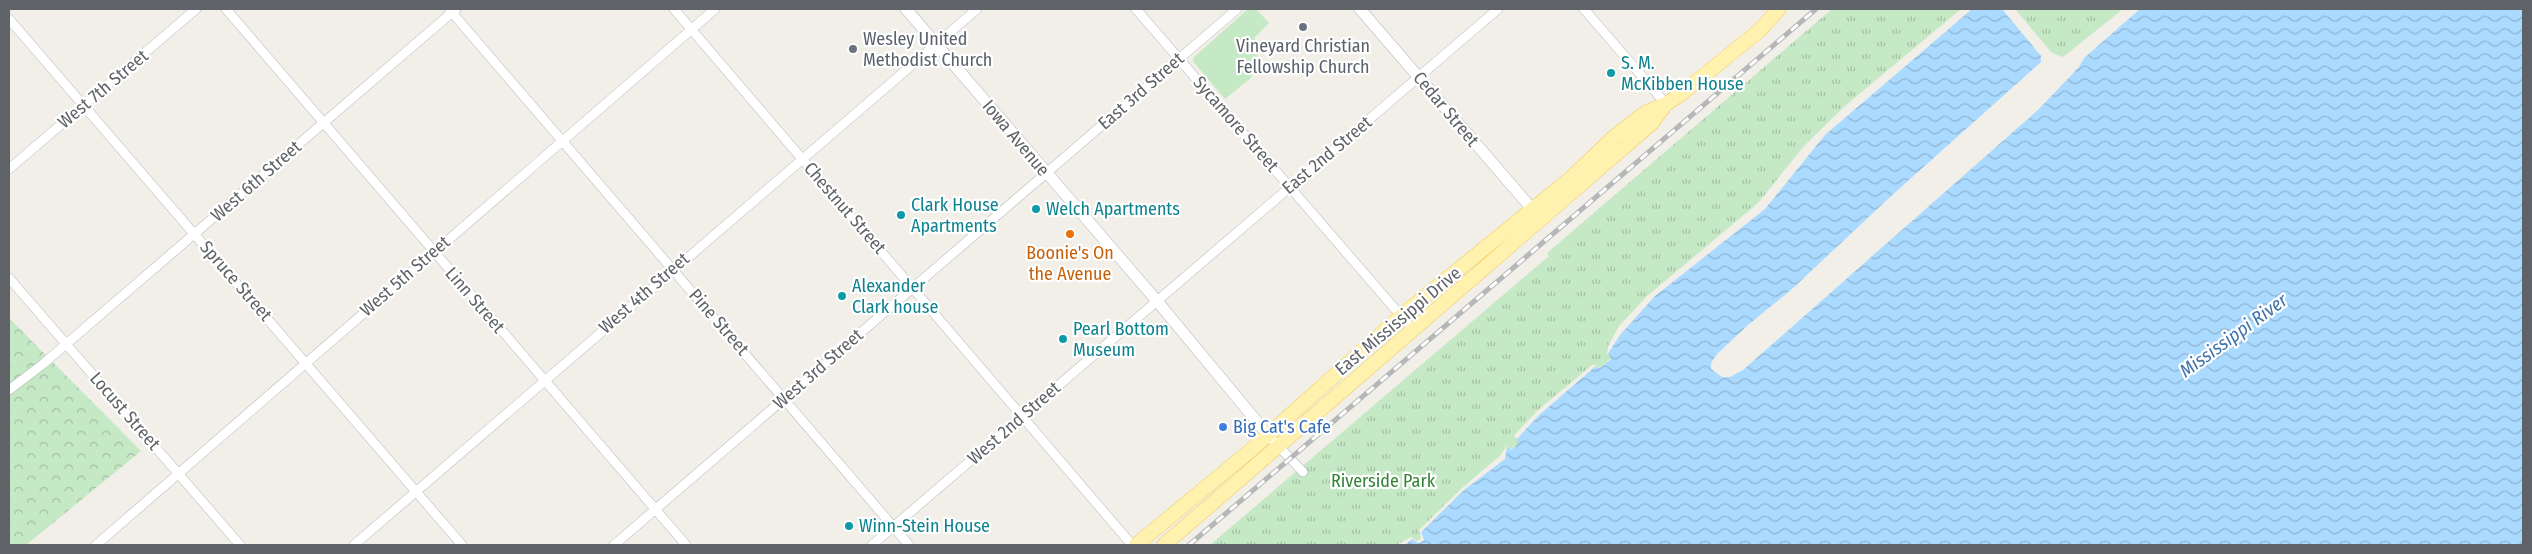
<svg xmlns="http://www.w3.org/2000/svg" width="2532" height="554" viewBox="0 0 2532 554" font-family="'Fira Sans Condensed',sans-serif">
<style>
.grass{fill:#c5e8c5}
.forest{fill:url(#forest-crowns)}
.park{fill:url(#park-tufts)}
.water{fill:url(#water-waves)}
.pier{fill:#f1efe8}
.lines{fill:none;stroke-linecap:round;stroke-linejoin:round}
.street-casing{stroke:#b5b8bc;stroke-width:10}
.secondary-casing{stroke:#b6babf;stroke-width:12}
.primary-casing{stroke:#f2c960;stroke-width:15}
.street{stroke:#fff;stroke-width:9}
.secondary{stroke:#fff;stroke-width:11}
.primary{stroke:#fff2af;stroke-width:14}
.rail-casing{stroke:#b6b7b8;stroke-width:5}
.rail{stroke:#fff;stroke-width:3;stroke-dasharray:9;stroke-linecap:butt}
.worship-dot{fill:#6b7280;stroke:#fff;stroke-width:2}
.culture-dot{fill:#0f9aa8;stroke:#fff;stroke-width:2}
.food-dot{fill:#e8710a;stroke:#fff;stroke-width:2}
.shop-dot{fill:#3f7fe0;stroke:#fff;stroke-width:2}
.labels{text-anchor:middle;stroke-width:4.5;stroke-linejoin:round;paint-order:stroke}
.worship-label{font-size:18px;fill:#5b616d;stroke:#fff;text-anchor:start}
.culture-label{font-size:18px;fill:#0d838f;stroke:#fff;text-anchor:start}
.street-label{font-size:18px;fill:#5f6368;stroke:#fff}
.food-label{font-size:18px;fill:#c56008;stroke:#fff}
.shop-label{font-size:18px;fill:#366cbe;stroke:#fff;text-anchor:start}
.park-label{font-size:18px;fill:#348238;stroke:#fff}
.water-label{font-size:19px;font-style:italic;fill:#4174aa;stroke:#fff}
</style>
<defs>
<pattern id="forest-crowns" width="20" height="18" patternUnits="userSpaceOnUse" patternTransform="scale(1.25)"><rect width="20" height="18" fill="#c5e8c5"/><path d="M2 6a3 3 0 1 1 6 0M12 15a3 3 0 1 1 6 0" fill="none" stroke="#a3c0a4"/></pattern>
<pattern id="park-tufts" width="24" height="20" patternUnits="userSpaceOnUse" patternTransform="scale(1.25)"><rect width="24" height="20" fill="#c5e8c5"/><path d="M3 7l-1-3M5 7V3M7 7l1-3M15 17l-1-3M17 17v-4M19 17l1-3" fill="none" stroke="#a3c0a4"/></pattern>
<pattern id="water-waves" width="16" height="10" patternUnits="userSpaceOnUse" patternTransform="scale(1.25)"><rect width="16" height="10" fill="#aadaff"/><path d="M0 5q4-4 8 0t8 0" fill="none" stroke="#8eb4d2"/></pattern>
</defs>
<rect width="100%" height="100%" fill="#f1efe8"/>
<path class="grass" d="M1248 9H1256L1269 23 1254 38 1261 47 1257 57 1261 67 1251 76 1252 77 1225 99 1197 66 1193 61 1194 57Z"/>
<path class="forest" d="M9 318 141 451 26 545H9Z"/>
<path class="park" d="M1832 9H1964L1760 205 1611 358 1600 368 1597 367 1519 443 1510 450 1508 447 1503 456 1424 540 1398 545H1210L1549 256 1547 253Z
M2011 9H2127L2064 60 2051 55Z"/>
<path class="water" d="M1964 9H2011L2051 55 2064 60 2127 9H2523V545H1398L1412 539 1419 543 1424 540 1421 532 1464 490 1503 456 1508 447 1511 450 1519 443 1516 438 1538 413 1593 367 1600 368 1611 359 1608 353 1610 347 1648 298 1760 205 1806 147Z"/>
<path class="pier" d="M1961 9H1972L1825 135 1765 209 1655 296 1620 335 1607 355 1608 346 1619 326 1646 297 1758 203 1804 146 1846 105Z
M2002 9H2015L2052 53 2063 57 2123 9H2140L2084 58 2079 67 2039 109 1743 370 1730 377H1722L1711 369V363L1717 354 1748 325 1792 289 1890 197 2041 62V56Z
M1592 365H1597L1538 416 1517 439 1514 436 1518 431 1537 411Z
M1507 445 1505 459 1464 490 1421 532 1424 540 1419 543 1412 539 1405 545H1396L1411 537 1417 541 1421 539 1419 530 1462 488 1501 455Z"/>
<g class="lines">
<g class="street-casing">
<path id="street" d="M226 9 686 545
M449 9 909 545
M674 9 1132 545
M1136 9 1414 331
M1584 9 1666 104
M9 19 462 545
M9 169 196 9
M9 278 240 545
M9 390 43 364 456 9
M1268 435 1303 472
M96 545 715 9
M354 545 977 9
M614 545 1237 9
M872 545 1498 9"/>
</g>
<g class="secondary-casing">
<path id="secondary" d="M906 9 1157 301 1268 435
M1360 9 1532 209"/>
</g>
<g class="primary-casing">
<path id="primary" d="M1136 545 1251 450 1401 316 1571 178 1614 137 1645 113 1666 104 1681 94 1760 30 1779 9
M1164 545 1652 123 1665 105"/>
</g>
<use href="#street" class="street"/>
<use href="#secondary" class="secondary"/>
<use href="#primary" class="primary"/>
<g class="rail-casing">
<path id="rail" d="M1189 545 1816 9"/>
</g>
<use href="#rail" class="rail"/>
</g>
<g class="worship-dot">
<circle cx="1303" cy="27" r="5"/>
<circle cx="853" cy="49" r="5"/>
</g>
<g class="culture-dot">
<circle cx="1611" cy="73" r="5"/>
<circle cx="1036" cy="209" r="5"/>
<circle cx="901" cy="215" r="5"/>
<circle cx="842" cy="296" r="5"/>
<circle cx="1063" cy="339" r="5"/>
<circle cx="849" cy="526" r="5"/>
</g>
<circle class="food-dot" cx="1070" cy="234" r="5"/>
<circle class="shop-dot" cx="1223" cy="427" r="5"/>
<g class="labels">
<g class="worship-label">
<text x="863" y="45">Wesley United<tspan x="863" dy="21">Methodist Church</tspan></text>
<text x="1303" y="52" text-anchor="middle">Vineyard Christian<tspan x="1303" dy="21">Fellowship Church</tspan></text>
</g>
<g class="culture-label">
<text x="1621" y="69">S. M.<tspan x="1621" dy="21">McKibben House</tspan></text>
<text x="911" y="211">Clark House<tspan x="911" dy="21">Apartments</tspan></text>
<text x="1046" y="215">Welch Apartments</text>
<text x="852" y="292">Alexander<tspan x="852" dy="21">Clark house</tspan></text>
<text x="1073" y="335">Pearl Bottom<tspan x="1073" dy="21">Museum</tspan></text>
<text x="859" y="532">Winn-Stein House</text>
</g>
<g class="street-label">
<text transform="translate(103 89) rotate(-40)" y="6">West 7th Street</text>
<text transform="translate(1141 91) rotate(-41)" y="6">East 3rd Street</text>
<text transform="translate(1446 109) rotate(50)" y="6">Cedar Street</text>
<text transform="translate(1236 124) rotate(49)" y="6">Sycamore Street</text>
<text transform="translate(1016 138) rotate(50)" y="6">Iowa Avenue</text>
<text transform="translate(1327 155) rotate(-40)" y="6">East 2nd Street</text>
<text transform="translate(256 181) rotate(-41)" y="6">West 6th Street</text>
<text transform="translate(845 208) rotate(49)" y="6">Chestnut Street</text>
<text transform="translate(405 276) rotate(-41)" y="6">West 5th Street</text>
<text transform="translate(236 281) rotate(49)" y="6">Spruce Street</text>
<text transform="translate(644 293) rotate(-41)" y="6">West 4th Street</text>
<text transform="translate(475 300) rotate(49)" y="6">Linn Street</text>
<text transform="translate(1398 321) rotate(-40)" y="6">East Mississippi Drive</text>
<text transform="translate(719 322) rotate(49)" y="6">Pine Street</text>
<text transform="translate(818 369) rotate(-41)" y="6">West 3rd Street</text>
<text transform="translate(125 411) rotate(49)" y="6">Locust Street</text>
<text transform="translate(1014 423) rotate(-41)" y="6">West 2nd Street</text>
</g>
<g class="food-label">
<text x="1070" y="259">Boonie's On<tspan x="1070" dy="21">the Avenue</tspan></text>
</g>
<g class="shop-label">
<text x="1233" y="433">Big Cat's Cafe</text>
</g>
<g class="park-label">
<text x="1383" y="487">Riverside Park</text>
</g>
<g class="water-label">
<text transform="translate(2233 335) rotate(-36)" y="7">Mississippi River</text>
</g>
</g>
<rect width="2532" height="554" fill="none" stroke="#5f6368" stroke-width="20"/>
</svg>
